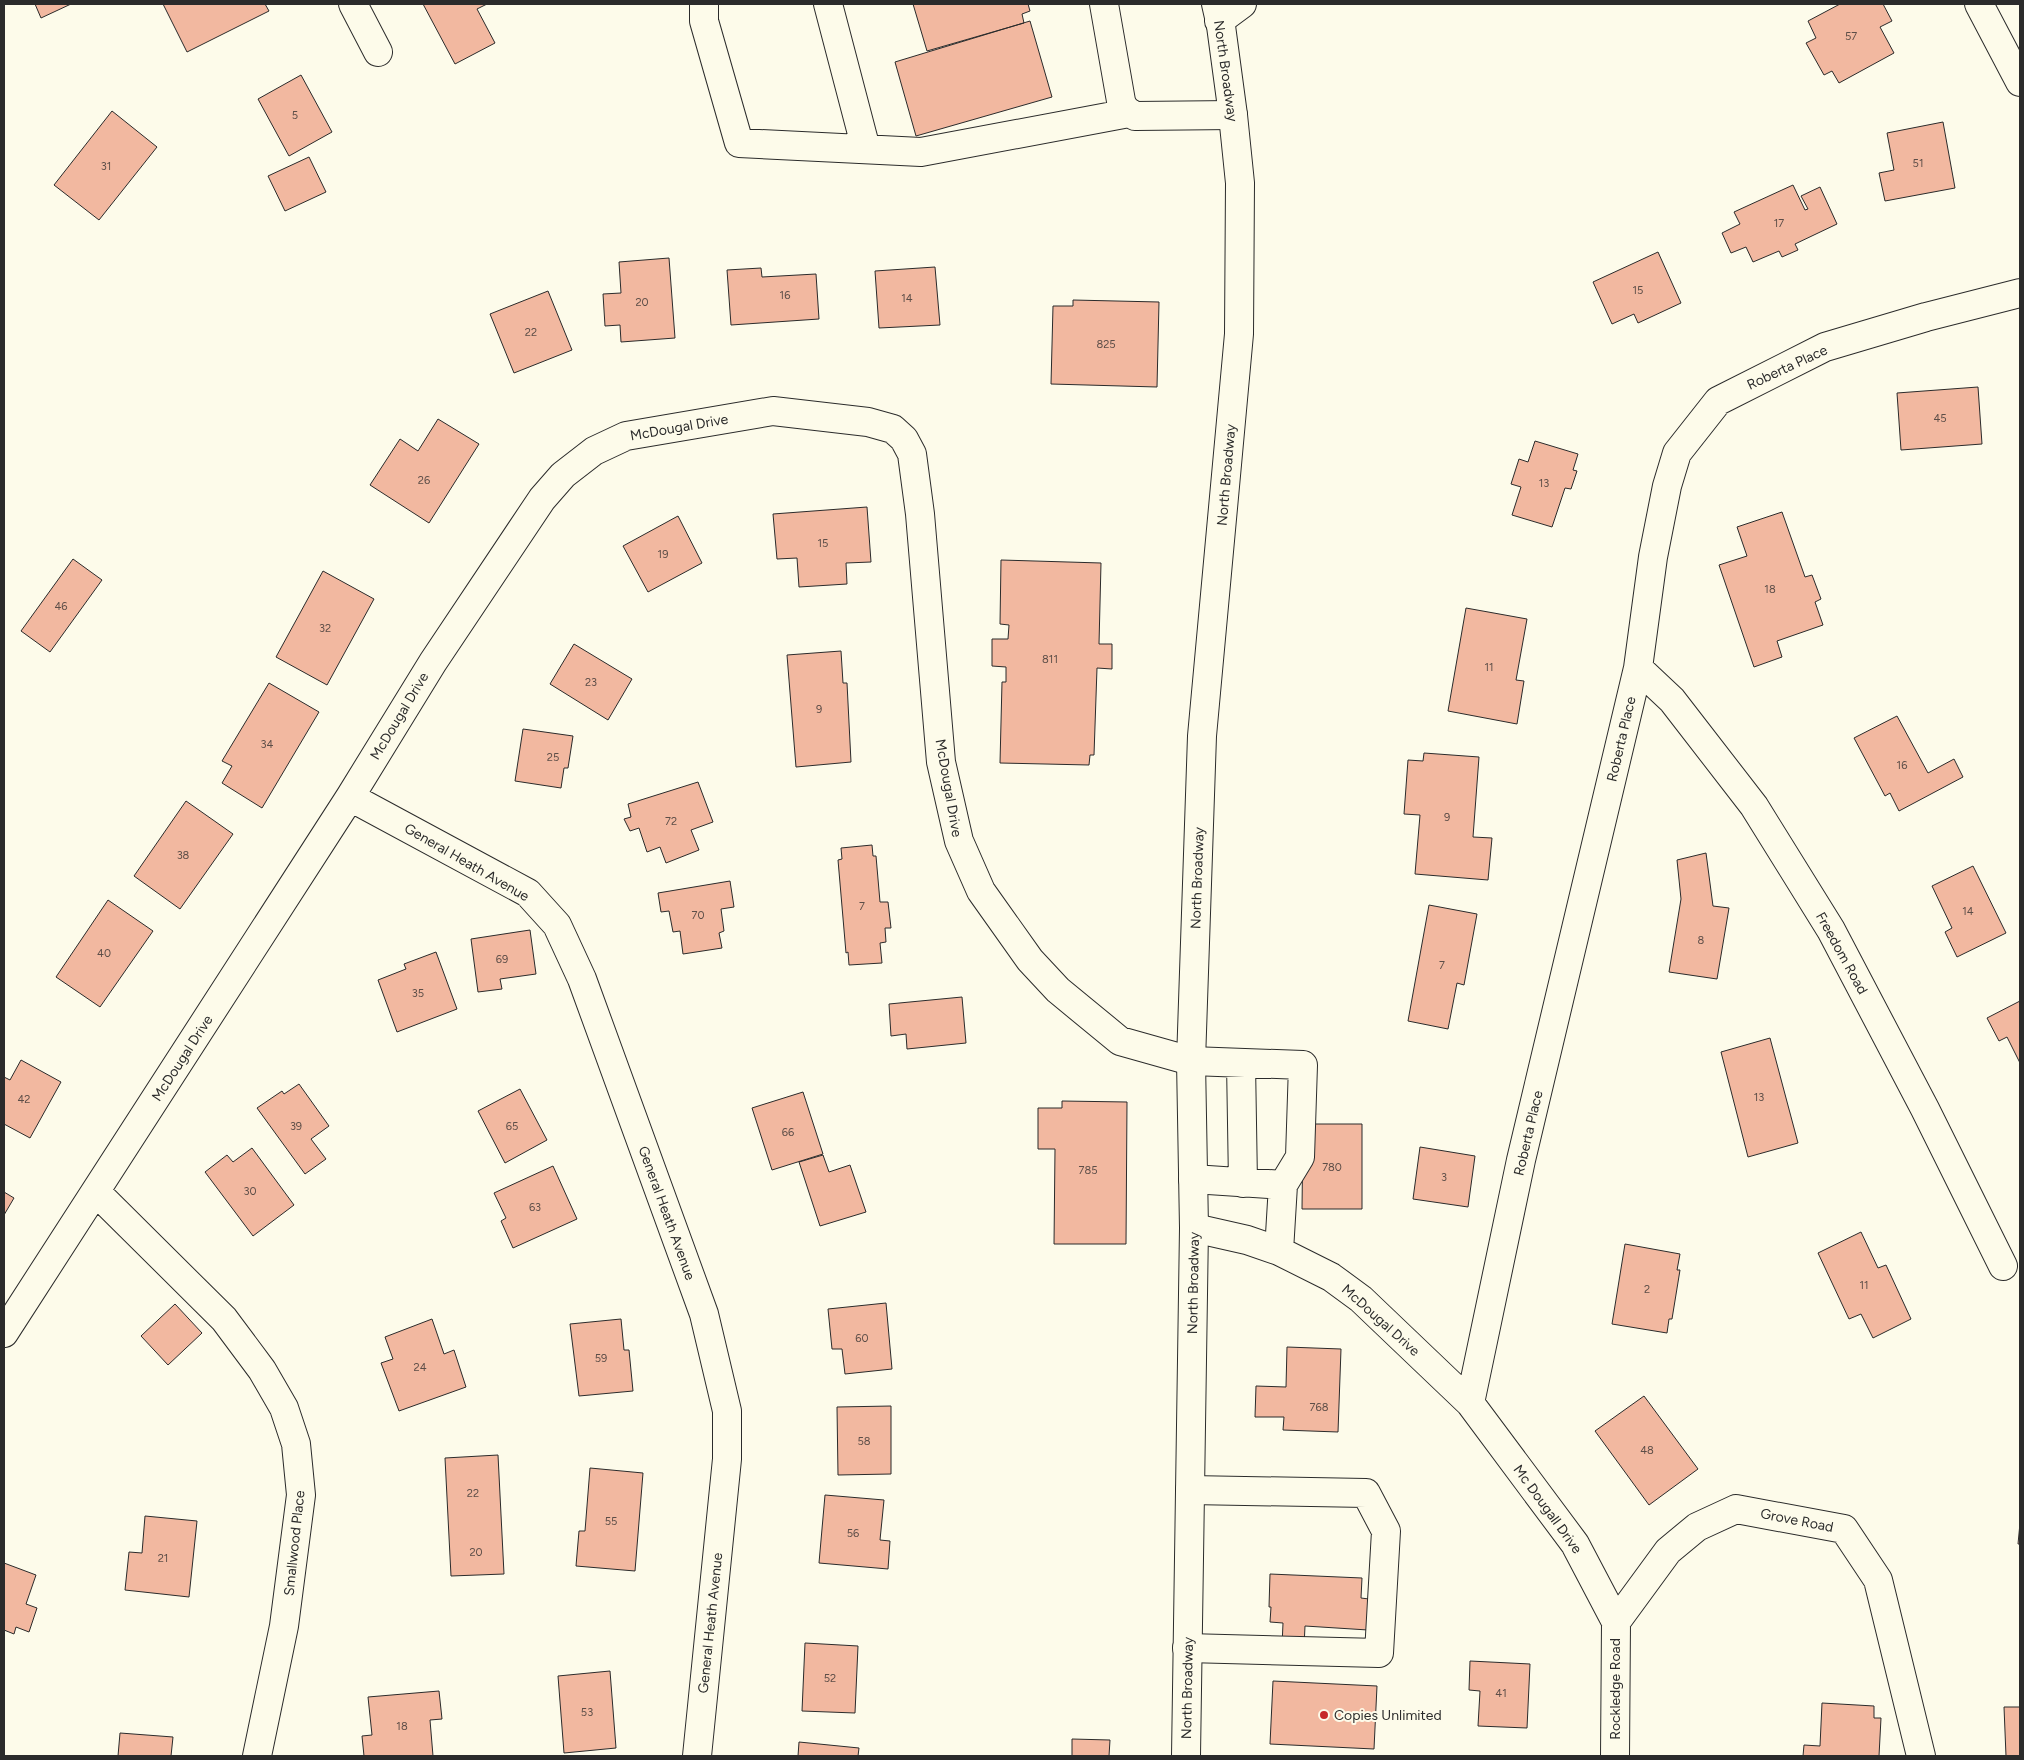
<svg xmlns="http://www.w3.org/2000/svg" width="2024" height="1760" viewBox="0 0 2024 1760" font-family="Figtree,sans-serif">
<style>
.building{fill:#f2b8a0;stroke:#2b2b2b}
.lines{fill:none;stroke-linecap:round;stroke-linejoin:round}
.minor-casing{stroke:#2b2b2b;stroke-width:30}
.major-casing{stroke:#2b2b2b;stroke-width:30}
.minor{stroke:#fdfbea;stroke-width:28}
.major{stroke:#fdfbea;stroke-width:28}
.poi-dot{fill:#c62828;stroke:#fdfbea;stroke-width:2}
.labels{text-anchor:middle;stroke-width:4;stroke-linejoin:round;paint-order:stroke}
.number-label{font-size:11px;fill:#5d4e48}
.street-label{font-size:14px;fill:#2b2b2b;stroke:#fdfbea}
.poi-label{font-size:14px;fill:#2b2b2b;stroke:#fdfbea;text-anchor:start}
</style>
<rect width="100%" height="100%" fill="#fdfbea"/>
<path class="building" d="M35 4H71L41 18Z
M163 4H265L269 11 187 52Z
M423 4H487L477 9 495 43 455 64Z
M913 4H1028L1030 11 1022 14 1024 23 927 51Z
M1840 4H1883L1892 21 1880 27 1894 53 1839 83 1832 71 1824 75 1806 43 1816 38 1808 21Z
M1030 21 1052 97 916 136 895 62Z
M301 75 332 132 289 156 258 99Z
M112 111 157 147 99 220 54 185Z
M1943 122 1955 188 1885 201 1879 173 1894 170 1887 133Z
M309 157 326 192 285 211 268 176Z
M1793 185 1805 210 1808 209 1801 196 1820 187 1837 224 1795 244 1798 250 1782 257 1779 251 1753 262 1746 247 1731 253 1722 233 1740 224 1734 212Z
M1658 252 1681 303 1638 323 1634 314 1612 324 1593 282Z
M669 258 675 338 621 342 620 325 605 326 603 294 621 293 619 262Z
M935 267 940 325 879 328 875 271Z
M761 268 762 277 816 274 819 319 731 325 727 270Z
M548 291 572 350 514 373 490 314Z
M1073 300 1159 302 1157 387 1051 384 1053 306H1073Z
M1978 387 1982 444 1901 450 1897 393Z
M438 419 479 444 429 523 370 485 400 439 418 451Z
M1535 441 1578 454 1573 470 1577 471 1571 489 1565 488 1552 527 1512 515 1521 487 1511 484 1519 459 1528 462Z
M867 507 871 562 846 563 847 584 799 587 797 558 777 559 773 514Z
M1782 512 1805 577 1812 575 1821 599 1815 602 1823 625 1777 641 1782 657 1754 667 1719 565 1747 556 1737 527Z
M678 516 702 563 648 592 623 546Z
M73 559 102 580 50 652 21 631Z
M1001 560 1101 563 1099 644H1112V669L1097 668 1094 755H1090L1089 765 1000 763 1002 682H1006V667L992 666V639H1008L1009 625 1000 624Z
M323 571 374 599 327 685 276 657Z
M1466 608 1527 619 1516 680 1524 681 1517 724 1448 711Z
M574 644 632 679 608 720 550 684Z
M841 651 843 683H847L851 762 796 767 787 655Z
M269 683 319 712 262 808 222 783 232 766 222 761Z
M1897 716 1928 773 1954 759 1963 777 1899 811 1890 793 1885 796 1854 738Z
M523 729 573 736 568 768H564L561 788 515 781Z
M1424 753 1479 757 1473 837 1492 838 1488 880 1415 874 1420 815 1404 814 1408 760 1423 761Z
M698 782 713 822 691 830 699 850 666 863 660 847 647 852 639 828 630 831 624 819 631 817 628 804Z
M186 801 233 834 180 909 134 876Z
M872 845 873 856H876L880 902H888L891 928H885L886 942 880 943 882 963 849 965 848 952 846 953 838 860 842 859 841 848Z
M1706 853 1713 906 1729 908 1717 979 1669 972 1681 899 1677 860Z
M1973 866 2006 933 1957 957 1945 932 1952 928 1932 886Z
M730 881 734 907 721 909 724 931 719 933 722 948 683 954 680 931 673 932 669 911 661 912 658 893Z
M108 900 153 931 100 1007 56 977Z
M1429 905 1477 914 1464 985 1457 983 1448 1029 1408 1021Z
M530 930 536 974 500 979 502 989 478 992 471 939Z
M436 952 457 1009 397 1032 378 980 406 969 404 964Z
M962 997 966 1043 907 1049 906 1034 891 1036 889 1004Z
M2020 1001V1063L2007 1037 1999 1041 1987 1018Z
M1770 1038 1798 1143 1748 1157 1721 1052Z
M21 1060 61 1082 30 1138 4 1124V1077L10 1080Z
M299 1084 329 1126 311 1139 326 1159 305 1174 257 1108 282 1091 284 1094Z
M520 1089 547 1140 505 1163 478 1111Z
M803 1092 823 1154 772 1170 752 1108Z
M1062 1101 1127 1102 1126 1244H1054L1055 1149H1038V1108H1062Z
M1303 1124H1362V1209H1302Z
M1420 1147 1475 1156 1468 1207 1413 1199Z
M252 1148 294 1205 253 1236 205 1172 227 1155 233 1162Z
M823 1155 829 1172 850 1165 866 1212 820 1226 799 1162Z
M553 1166 577 1219 513 1248 501 1221 506 1218 494 1193Z
M4 1192 14 1198 4 1215Z
M1861 1232 1878 1268 1886 1265 1911 1319 1873 1338 1861 1314 1849 1319 1818 1253Z
M1625 1244 1680 1254 1677 1270H1680L1672 1319H1669L1667 1333 1612 1324Z
M886 1303 892 1369 845 1374 842 1349H832L828 1309Z
M175 1304 202 1333 168 1365 141 1336Z
M432 1319 444 1354 454 1350 466 1387 399 1411 381 1363 393 1359 385 1337Z
M621 1319 624 1350H629L633 1391 579 1396 570 1324Z
M1287 1347 1341 1349 1338 1432 1283 1430 1284 1417H1255L1256 1386 1286 1387Z
M1644 1396 1698 1469 1649 1505 1595 1431Z
M891 1406V1474L838 1475 837 1407Z
M498 1455 504 1574 451 1576 445 1458Z
M590 1468 643 1473 635 1571 576 1566 579 1531H585Z
M825 1495 884 1500 880 1540 890 1541 888 1569 819 1563Z
M145 1516 197 1521 189 1597 125 1590 129 1552 142 1553Z
M2020 1523V1544H2018Z
M4 1563 36 1575 26 1604 37 1608 29 1632 16 1627 14 1634 4 1630Z
M1270 1574 1362 1578 1361 1598 1369 1599 1368 1630 1305 1626 1304 1647 1282 1646 1283 1623 1270 1622 1271 1607H1269Z
M805 1643 858 1646 855 1713 802 1711Z
M1470 1661 1530 1664 1527 1728 1478 1726 1480 1691 1469 1690Z
M610 1671 616 1748 564 1753 558 1676Z
M1273 1681 1377 1686 1374 1749 1270 1744Z
M439 1691 442 1719 430 1720 433 1756H364L362 1736 372 1735 368 1697Z
M1822 1703 1874 1706V1718H1881L1879 1756H1803L1804 1745 1820 1746Z
M2004 1707H2020V1756H2006Z
M120 1733 173 1737 171 1756H118Z
M1072 1739 1110 1740 1109 1756H1072Z
M799 1742 859 1748 858 1756H798Z"/>
<g class="lines">
<g class="minor-casing">
<path id="minor" d="M353 4 378 52
M704 4V21L739 143 921 152 1129 113
M828 4 866 149
M1104 4 1121 101C1123 109 1128 112 1135 116L1233 115
M1979 4 2020 82
M1219 21 1242 4
M1638 668 1672 700 1754 806 1831 930 1925 1109 2003 1266
M350 797 528 893 557 925 582 979 704 1314 727 1411V1459L697 1756
M1241 1063 1243 1183
M1193 1179 1283 1185
M96 1192 224 1319 262 1370 284 1408 296 1444 301 1495 284 1626 257 1756
M1194 1228 1247 1240 1279 1251 1331 1277 1361 1299 1470 1403 1575 1544 1616 1622 1615 1756
M4 1333 350 797 433 662 542 499 563 475 594 451 626 436 773 411 868 422 893 429 904 439 912 454 920 514 941 762 959 841 981 891 1030 960 1058 990 1120 1041 1191 1061 1303 1065 1300 1157 1283 1185 1279 1251
M1470 1403 1521 1160 1638 668 1653 557 1667 486 1677 453 1718 401 1825 347 1926 317 2020 293
M1616 1622 1668 1551 1697 1527 1736 1509 1844 1529 1878 1580 1921 1756
M1187 1648 1379 1653 1386 1531 1366 1493 1190 1490"/>
</g>
<g class="major-casing">
<path id="major" d="M1186 1756 1194 1228 1191 1061 1202 736 1239 334 1240 183 1233 115 1221 26 1216 4"/>
</g>
<use href="#minor" class="minor"/>
<use href="#major" class="major"/>
</g>
<circle class="poi-dot" cx="1324" cy="1715" r="5"/>
<g class="labels">
<g class="number-label">
<text x="1851" y="40">57</text>
<text x="295" y="119">5</text>
<text x="1918" y="167">51</text>
<text x="106" y="170">31</text>
<text x="1779" y="227">17</text>
<text x="1638" y="294">15</text>
<text x="785" y="299">16</text>
<text x="907" y="302">14</text>
<text x="642" y="306">20</text>
<text x="531" y="336">22</text>
<text x="1106" y="348">825</text>
<text x="1940" y="422">45</text>
<text x="424" y="484">26</text>
<text x="1544" y="487">13</text>
<text x="823" y="547">15</text>
<text x="663" y="558">19</text>
<text x="1770" y="593">18</text>
<text x="61" y="610">46</text>
<text x="325" y="632">32</text>
<text x="1050" y="663">811</text>
<text x="1489" y="671">11</text>
<text x="591" y="686">23</text>
<text x="819" y="713">9</text>
<text x="267" y="748">34</text>
<text x="553" y="761">25</text>
<text x="1902" y="769">16</text>
<text x="1447" y="821">9</text>
<text x="671" y="825">72</text>
<text x="183" y="859">38</text>
<text x="862" y="910">7</text>
<text x="1968" y="915">14</text>
<text x="698" y="919">70</text>
<text x="1701" y="944">8</text>
<text x="104" y="957">40</text>
<text x="502" y="963">69</text>
<text x="1442" y="969">7</text>
<text x="418" y="997">35</text>
<text x="1759" y="1101">13</text>
<text x="24" y="1103">42</text>
<text x="296" y="1130">39</text>
<text x="512" y="1130">65</text>
<text x="788" y="1136">66</text>
<text x="1332" y="1171">780</text>
<text x="1088" y="1174">785</text>
<text x="1444" y="1181">3</text>
<text x="250" y="1195">30</text>
<text x="535" y="1211">63</text>
<text x="1864" y="1289">11</text>
<text x="1647" y="1293">2</text>
<text x="862" y="1342">60</text>
<text x="601" y="1362">59</text>
<text x="420" y="1371">24</text>
<text x="1319" y="1411">768</text>
<text x="864" y="1445">58</text>
<text x="1647" y="1454">48</text>
<text x="473" y="1497">22</text>
<text x="611" y="1525">55</text>
<text x="853" y="1537">56</text>
<text x="476" y="1556">20</text>
<text x="163" y="1562">21</text>
<text x="830" y="1682">52</text>
<text x="1501" y="1697">41</text>
<text x="587" y="1716">53</text>
<text x="402" y="1730">18</text>
</g>
<g class="street-label">
<text transform="translate(1226 71) rotate(82)" y="5">North Broadway</text>
<text transform="translate(1787 367) rotate(-25)" y="5">Roberta Place</text>
<text transform="translate(679 427) rotate(-10)" y="5">McDougal Drive</text>
<text transform="translate(1226 475) rotate(-85)" y="5">North Broadway</text>
<text transform="translate(399 716) rotate(-59)" y="5">McDougal Drive</text>
<text transform="translate(1621 739) rotate(-77)" y="5">Roberta Place</text>
<text transform="translate(949 788) rotate(80)" y="5">McDougal Drive</text>
<text transform="translate(467 862) rotate(30)" y="5">General Heath Avenue</text>
<text transform="translate(1197 878) rotate(-88)" y="5">North Broadway</text>
<text transform="translate(1842 953) rotate(61)" y="5">Freedom Road</text>
<text transform="translate(182 1058) rotate(-57)" y="5">McDougal Drive</text>
<text transform="translate(1528 1133) rotate(-77)" y="5">Roberta Place</text>
<text transform="translate(667 1213) rotate(70)" y="5">General Heath Avenue</text>
<text transform="translate(1193 1283) rotate(-89)" y="5">North Broadway</text>
<text transform="translate(1381 1320) rotate(42)" y="5">McDougal Drive</text>
<text transform="translate(1548 1509) rotate(54)" y="5">Mc Dougall Drive</text>
<text transform="translate(1797 1520) rotate(11)" y="5">Grove Road</text>
<text transform="translate(294 1543) rotate(-84)" y="5">Smallwood Place</text>
<text transform="translate(710 1623) rotate(-84)" y="5">General Heath Avenue</text>
<text transform="translate(1187 1688) rotate(-89)" y="5">North Broadway</text>
<text transform="translate(1615 1689) rotate(-90)" y="5">Rockledge Road</text>
</g>
<g class="poi-label">
<text x="1334" y="1720">Copies Unlimited</text>
</g>
</g>
<rect width="2024" height="1760" fill="none" stroke="#2b2b2b" stroke-width="10"/>
</svg>
